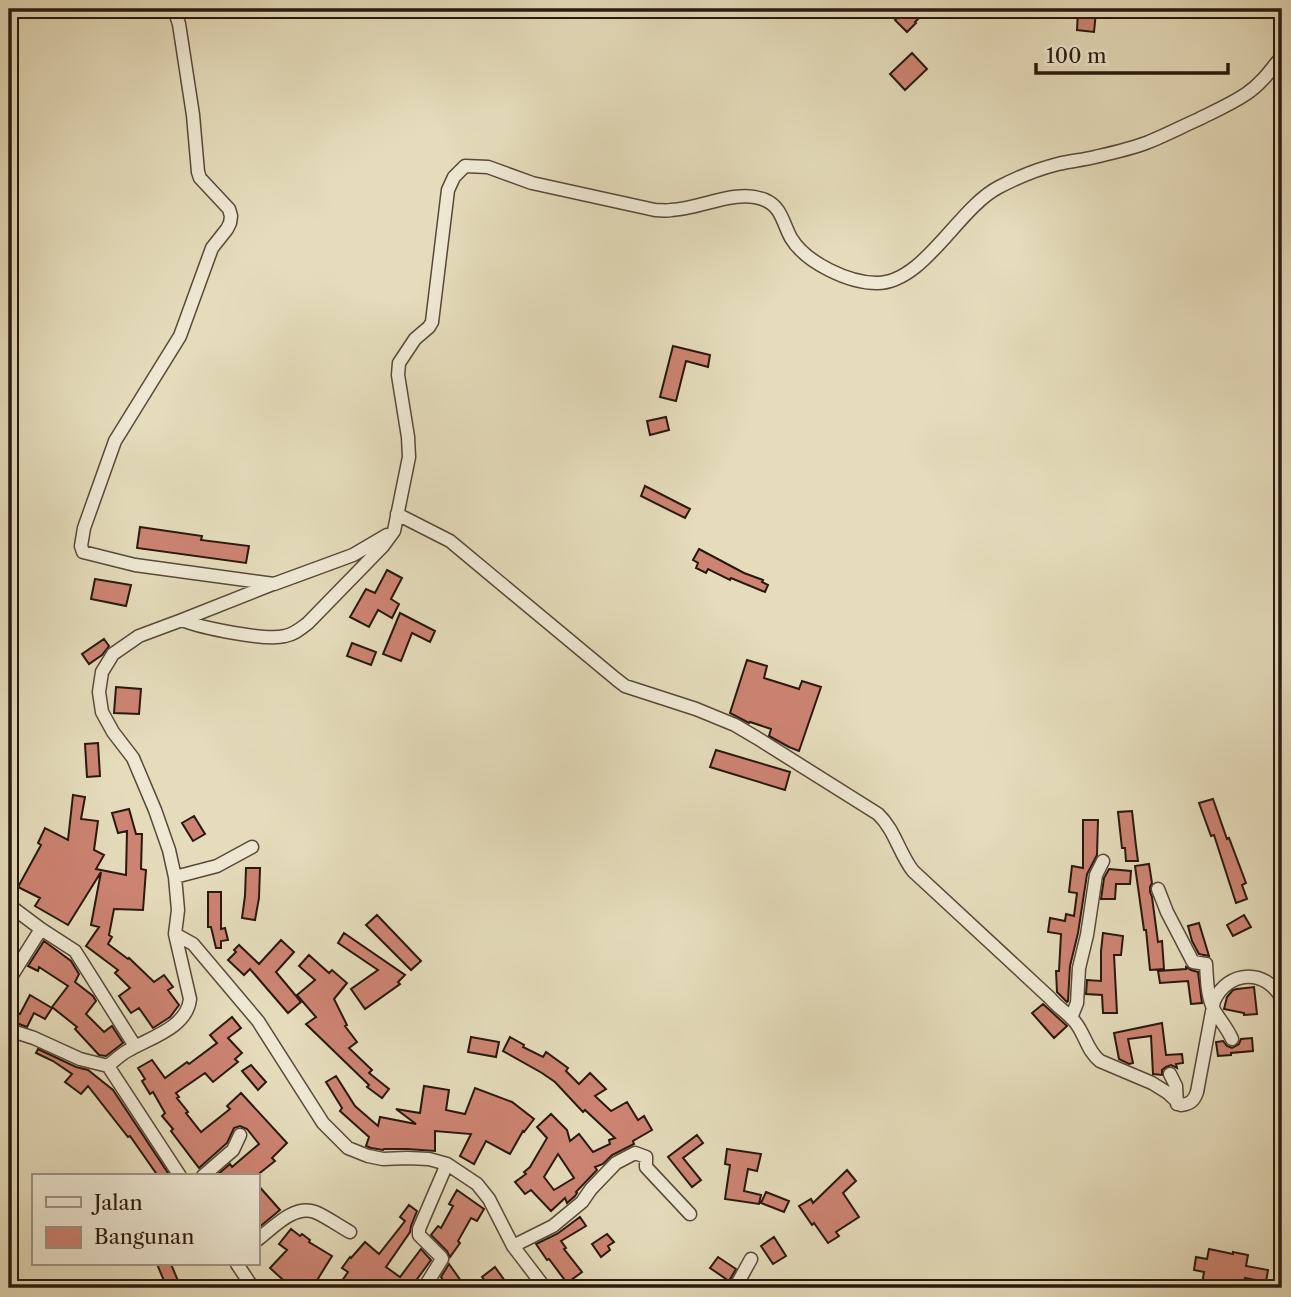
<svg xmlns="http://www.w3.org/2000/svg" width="1291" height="1297" viewBox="0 0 1291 1297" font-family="'Libre Caslon Text',serif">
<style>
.building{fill:#cd8473;stroke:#29180d;stroke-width:2;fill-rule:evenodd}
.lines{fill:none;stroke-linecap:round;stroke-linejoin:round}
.minor-casing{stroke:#584938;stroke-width:15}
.minor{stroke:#eee8d3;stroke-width:12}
</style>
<rect width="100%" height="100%" fill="#e5dcbb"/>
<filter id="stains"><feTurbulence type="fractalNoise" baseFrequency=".00286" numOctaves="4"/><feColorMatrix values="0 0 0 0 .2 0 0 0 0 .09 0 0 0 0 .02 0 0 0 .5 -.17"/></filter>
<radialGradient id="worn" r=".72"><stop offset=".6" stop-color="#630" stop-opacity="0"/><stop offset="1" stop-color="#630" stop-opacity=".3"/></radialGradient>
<path class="building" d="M906 9H928L915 22 916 23 907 32 895 20Z
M1078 11 1096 12 1094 32 1077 30Z
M912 53 927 69 905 90 890 74Z
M673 346 710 355 708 367 686 361 676 401 660 397Z
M666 417 669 430 650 435 647 421Z
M645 486 690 509 685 518 641 496Z
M140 527 202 536 201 540 249 546 246 563 137 548Z
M699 549 744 573 763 580 762 582 768 585 765 592 731 578 730 580 708 569 706 573 696 568 698 563 693 560Z
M387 570 402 578 391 599 399 604 392 618 378 610 369 627 350 617 366 589 375 593Z
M95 579 131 585 126 606 91 599Z
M400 613 435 631 430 642 412 633 401 661 383 654Z
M104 639 109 646 102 655 89 664 82 654Z
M352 643 376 652 371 665 347 656Z
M747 660 767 666 764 678 799 689 802 681 821 687 799 751 789 747 769 736 771 729 750 722 749 723 730 713Z
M116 687 141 689 139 714 114 713Z
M98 743 100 776 87 777 85 744Z
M716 750 790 772 785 790 710 767Z
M73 795 85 797 81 819 98 821 94 850 104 855 96 869 126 875 127 831 118 833 112 813 129 809 136 834H142L141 869 146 870 143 910 114 909 109 935 112 937 108 944 128 959 129 958 154 982 164 975 173 987 168 990 179 1005 170 1017 153 1028 139 1008 131 1013 119 996 130 988 115 973 118 970 86 946 99 927 91 925 101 872 68 925 35 906 40 898 18 887 41 845 38 843 45 828 68 840Z
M1213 799 1227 839 1229 838 1246 883 1242 885 1247 899 1236 903 1214 835 1211 836 1199 803Z
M1132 811 1136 846 1138 861H1126L1125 848H1122L1118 812Z
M194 816 205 834 193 841 182 823Z
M1083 820H1098L1097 855 1087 874 1078 933 1070 966 1068 1001 1067 1002 1057 992 1056 971H1059L1061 934 1048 932 1050 918 1065 921 1066 914 1074 916 1077 893 1069 892 1072 866 1083 868Z
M1149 864 1152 883 1150 887V892L1152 897 1158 942 1162 941 1164 969 1150 970 1146 930H1144L1135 866Z
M246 868H260L259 898 255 920 242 918 245 896Z
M1109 869 1131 871 1130 884H1116L1115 899H1101L1104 878Z
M208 892H221V929L225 928 228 940 221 941V948H216L211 927H208Z
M377 915 421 961 411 970 366 925Z
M1244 915 1251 927 1233 936 1227 925Z
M1199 923 1209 956 1199 954 1192 941 1188 926Z
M344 933 405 975 398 982 400 984 365 1009 351 989 378 970 338 943Z
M1103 933 1123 936 1121 955H1114L1117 1013H1103L1102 995 1086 994 1087 980 1101 981V951Z
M281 940 294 952 276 972 301 1002 288 1013 250 969 244 975 228 960 236 952 234 950 239 945 259 964Z
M44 941 71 961 79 974 75 982 93 996 96 1001 86 1014 104 1032 112 1026 123 1043 106 1056 99 1055 75 1029 77 1027 52 1007 68 986 39 967 38 971 28 966Z
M309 955 329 973 332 970 347 983 334 999 347 1025 345 1026 357 1042 349 1048 372 1070 369 1073 389 1089 382 1098 367 1087 369 1085 306 1024 316 1017 297 995 315 980 299 966Z
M1186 967 1191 970 1198 972 1202 1003 1191 1004 1188 981 1160 983 1158 971 1186 969Z
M1254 987 1257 1014 1244 1015V1013L1224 1009 1227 997 1233 990 1237 989Z
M30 995 52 1008 45 1019 34 1013 27 1027 11 1021 16 1012 20 1014Z
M1043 1004 1067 1026 1054 1038 1032 1013Z
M232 1017 241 1028 228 1038 242 1053 235 1059 238 1062 213 1082 205 1073 176 1093 179 1097 177 1098 188 1112 186 1113 201 1132 230 1109 227 1106 241 1093 287 1143 272 1158 275 1161 256 1176H216L230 1164 232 1167 259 1144 247 1129 240 1126 234 1128 227 1143 199 1168 171 1131 173 1129 162 1116 165 1113 153 1092 150 1094 142 1081 145 1079 138 1068 152 1060 165 1078 187 1062 189 1064 217 1043 210 1035Z
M1162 1023 1166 1055 1182 1054 1183 1063 1176 1064 1177 1068 1171 1065 1166 1067 1162 1070V1075L1153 1074 1151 1036 1128 1039 1133 1063 1129 1064 1119 1059 1114 1033Z
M471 1037 499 1042 496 1057 468 1052Z
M510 1037 524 1045 523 1047 543 1057 546 1052 568 1068 566 1071 579 1084 590 1073 606 1089 595 1096 611 1111 627 1102 638 1120 644 1116 652 1130 633 1141 634 1144 612 1155 603 1164 595 1167 597 1170 576 1192 577 1193 575 1196 567 1203 565 1198 551 1211 531 1190 525 1194 515 1182 526 1174 524 1172 530 1167 547 1138 537 1127 551 1114 567 1130 570 1141 579 1134 593 1152 610 1144 609 1140 615 1138 585 1110 583 1112 555 1082 542 1073 503 1051ZM558 1154 574 1178 554 1190 544 1177Z
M1252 1038 1253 1051 1231 1053V1055L1218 1056 1216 1042 1223 1041 1227 1046 1232 1048 1239 1044 1241 1039Z
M38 1049 76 1067 88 1070 113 1090 170 1176H158L130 1136 128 1137 88 1086 81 1094 65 1082 72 1074 53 1061 36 1053Z
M251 1065 266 1082 258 1090 242 1071Z
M336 1076 355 1106 378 1126 380 1117 416 1124 396 1109 420 1113 424 1086 449 1090 446 1110 465 1114 475 1088 512 1102 534 1119 524 1132 523 1131 510 1154 486 1141 474 1164 460 1156 471 1134 435 1131V1151L407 1149H384L383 1150 371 1148 366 1146 369 1137 340 1111 342 1108 326 1082Z
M697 1135 703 1143 683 1158 701 1180 692 1187 668 1157Z
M727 1149 761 1154 757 1171 748 1169 744 1191 761 1195 759 1204 725 1199 730 1165 725 1164Z
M847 1170 856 1181 843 1193 859 1217 836 1232 839 1236 828 1243 814 1223 812 1225 799 1206 811 1199 813 1203Z
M257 1184 280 1210 257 1229Z
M457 1190 484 1209 477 1221 471 1218 458 1241 460 1243 450 1257 447 1251 431 1235 438 1226 441 1228 453 1206 449 1204Z
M766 1192 789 1201 784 1212 761 1203Z
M409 1205 417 1211 411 1226 410 1232 386 1267 400 1277 421 1249 431 1260 412 1286 415 1288H337L348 1272 342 1268 350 1257 351 1258 365 1242 379 1254 405 1221 400 1217Z
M580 1217 586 1226 561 1241 566 1248 564 1249 582 1272 567 1283 549 1259 547 1260 536 1244 557 1234Z
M291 1229 300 1236 302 1234 310 1240 309 1242 332 1256 316 1282 326 1288H292L270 1268 287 1250 279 1244Z
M607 1234 614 1242 608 1246 610 1250 601 1257 592 1244Z
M774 1237 786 1256 773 1264 761 1246Z
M1209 1249 1233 1254V1252L1248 1255 1246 1266 1268 1270 1266 1282 1245 1278 1243 1285 1217 1281 1216 1287 1202 1284 1204 1272 1194 1270 1196 1257 1207 1259Z
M718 1257 736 1269 729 1281 710 1268Z
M157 1264H171L181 1288H167Z
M449 1264 466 1288H449L441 1277Z
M495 1267 510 1288H491L482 1277Z"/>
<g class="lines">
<g class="minor-casing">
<path id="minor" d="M174 9 179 24 193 115 198 172 200 178 229 209 231 216 230 223 227 229 212 248 180 336 115 441 84 528 81 546 83 552 135 565 274 584 353 555 387 535
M397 514 450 541 616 679 625 686 696 709 735 725 757 738 878 814C895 830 899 853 913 871L1050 998C1057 1007 1068 1013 1075 1022 1085 1034 1087 1051 1100 1061L1152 1083 1168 1093 1181 1105C1190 1104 1194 1101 1197 1092L1214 1001C1228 970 1266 968 1282 999
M182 620 273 584
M175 877 217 866 252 847
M1158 889 1167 912 1193 962 1206 964C1207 979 1207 997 1214 1010 1220 1020 1227 1028 1232 1039
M9 905 41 929 75 951 135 1046
M175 934 193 944 258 1021 323 1123 348 1148 368 1156 383 1159 407 1158 429 1159 447 1164 477 1184 489 1199 513 1246 545 1288
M9 980 41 929
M1071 1018 1077 1003 1079 968 1087 935 1096 875 1103 861
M9 1030 34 1038 80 1059 108 1066 180 1176
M108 1066C115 1060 122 1053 131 1049 152 1037 187 1027 190 999L175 934 178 910 175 877 169 850 155 810 133 758 113 732 102 712 99 692 102 672 113 654 139 636 182 620C202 628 265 641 285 636 295 634 300 629 308 623L383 546 394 531 409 457 408 437 398 375 399 363 415 339 429 327 432 322 448 190 454 177 465 166 488 167 532 183 655 210C661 210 666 211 671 210 701 209 736 188 765 200 782 207 783 224 791 238 806 263 849 283 877 283 924 283 958 208 999 187 1018 177 1038 169 1058 164 1070 161 1083 160 1095 157 1112 153 1130 149 1146 143 1164 136 1181 127 1199 119 1215 111 1231 104 1246 94 1261 84 1271 70 1282 56
M1170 1074 1176 1086 1177 1104
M203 1176 233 1150 240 1135
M257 1240C273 1228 294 1204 315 1212 327 1217 339 1226 350 1232
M513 1246 553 1226 582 1202 591 1189 616 1163 635 1153 646 1157V1167L690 1214
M237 1264 253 1288
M424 1288 442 1259 441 1257 419 1235V1229L447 1164
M735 1288 751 1259"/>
</g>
<use href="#minor" class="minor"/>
</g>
<rect width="1291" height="1297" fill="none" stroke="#e5dcbb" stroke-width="35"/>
<rect x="10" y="10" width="1270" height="1276" fill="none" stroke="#29180d" stroke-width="3.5"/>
<rect x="18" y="18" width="1256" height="1262" fill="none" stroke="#29180d" stroke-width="2"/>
<rect x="32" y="1174" width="228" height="91" fill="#eee8d3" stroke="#9f9584" stroke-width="2"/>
<rect x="46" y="1197" width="35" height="10" fill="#eee8d3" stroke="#9f9584" stroke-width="2"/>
<text x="94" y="1210" font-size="21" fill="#29180d">Jalan</text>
<rect x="46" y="1227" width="35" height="21" fill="#cd8473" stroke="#9f9584" stroke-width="2"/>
<text x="94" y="1244" font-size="21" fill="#29180d">Bangunan</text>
<path d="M1036 63v10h192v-10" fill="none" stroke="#29180d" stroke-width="3.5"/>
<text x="1046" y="63" font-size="21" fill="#29180d" stroke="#eee8d3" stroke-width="5" paint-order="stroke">100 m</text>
<rect width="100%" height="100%" filter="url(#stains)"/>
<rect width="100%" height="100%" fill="url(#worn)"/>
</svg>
